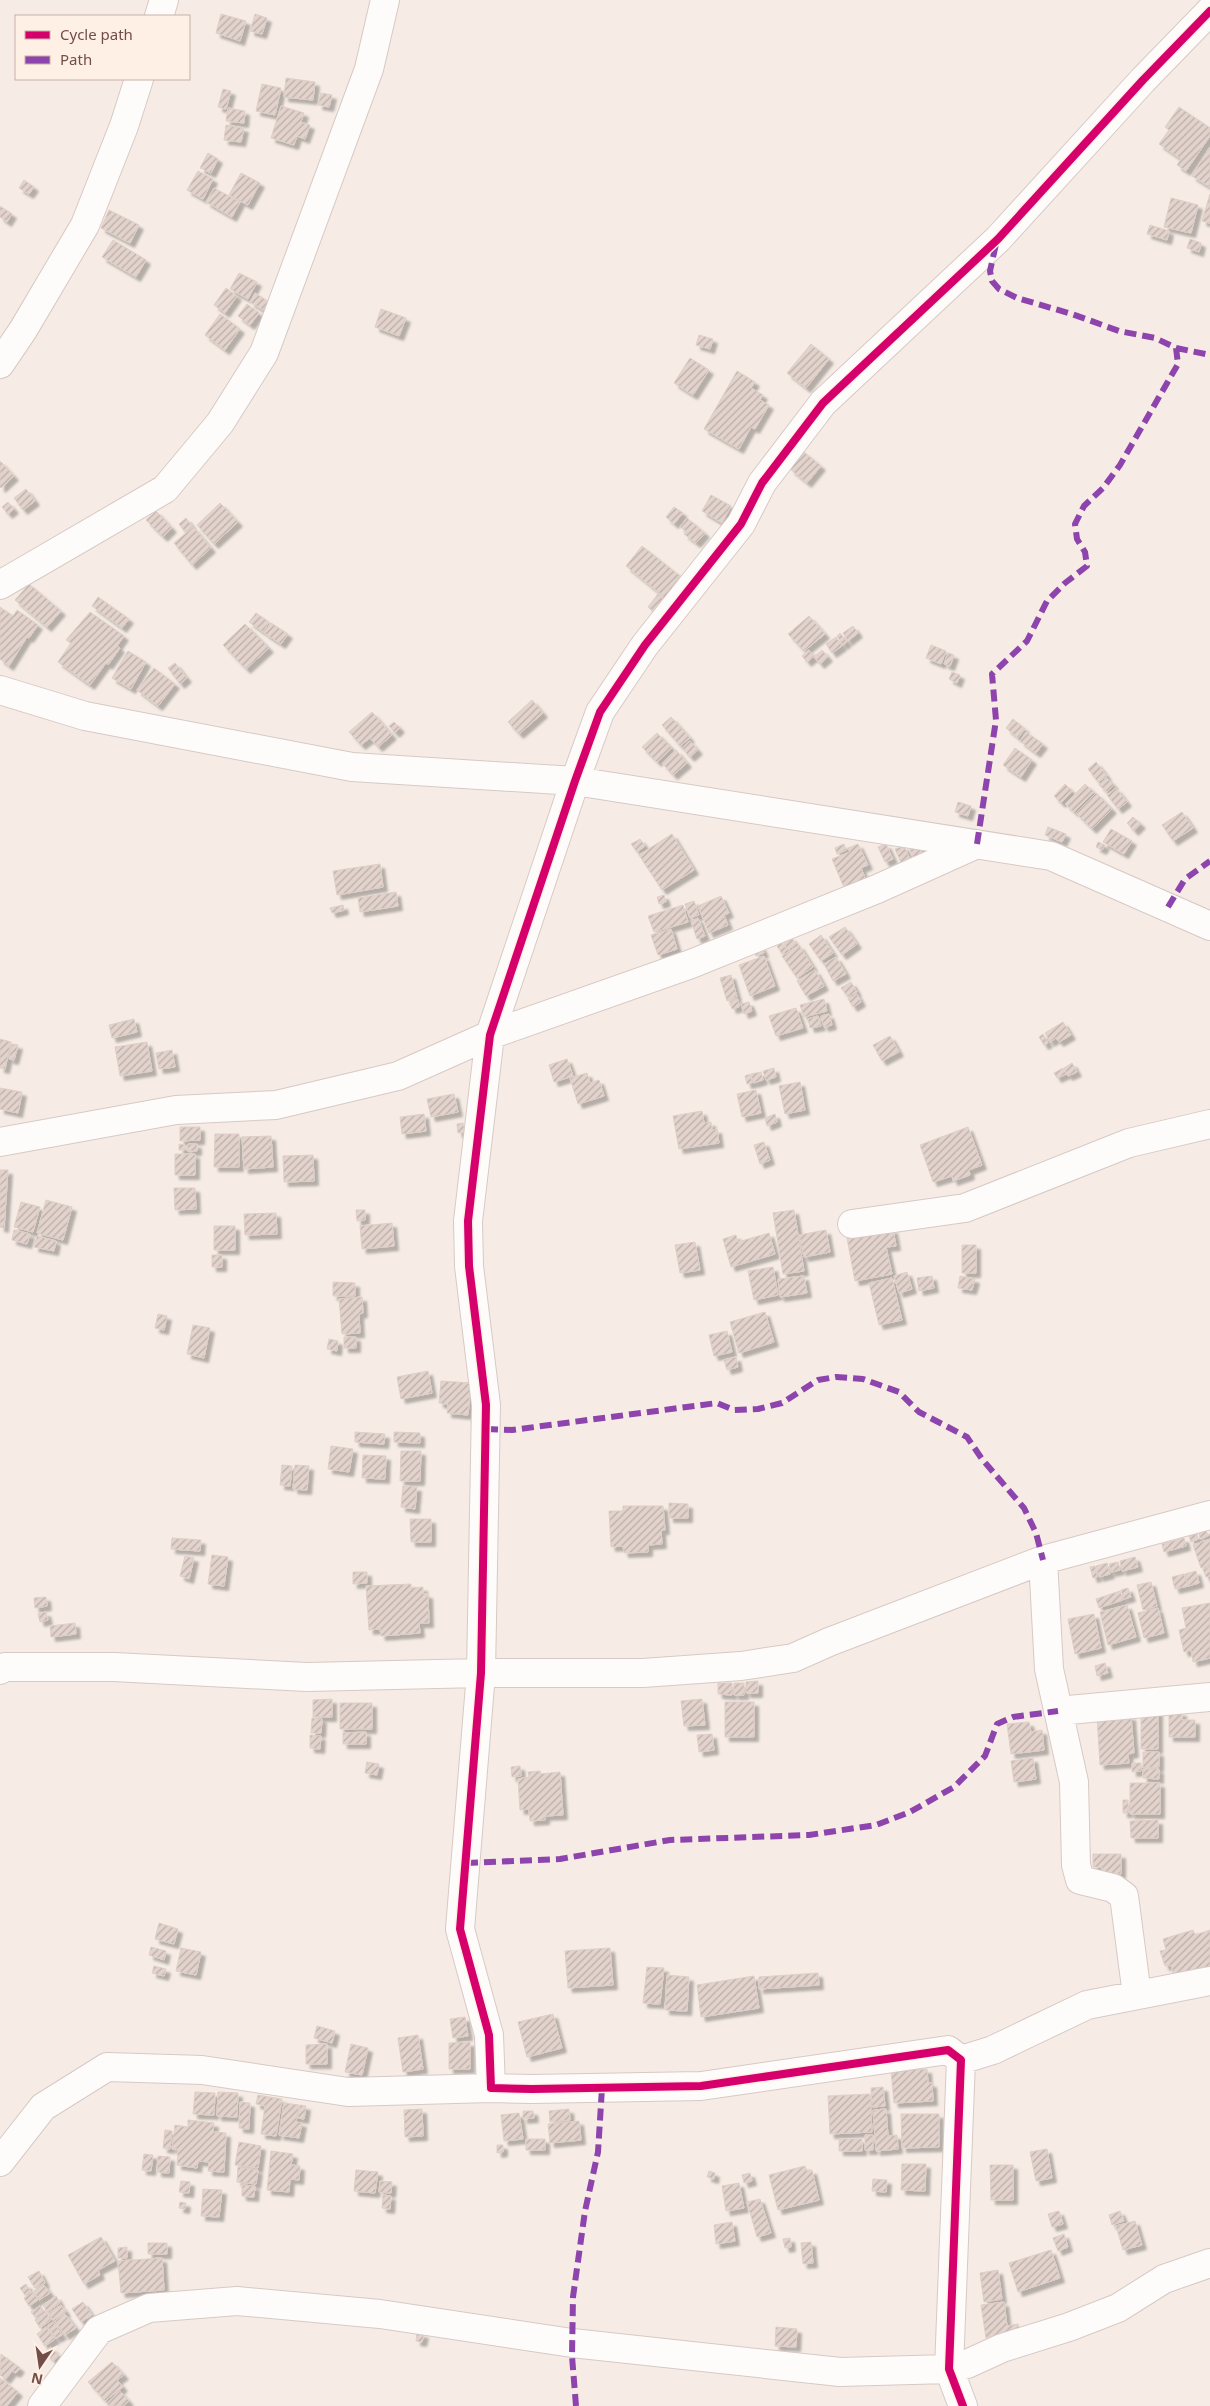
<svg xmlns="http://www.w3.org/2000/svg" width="1210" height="2406" viewBox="0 0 1210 2406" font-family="'Noto Sans',sans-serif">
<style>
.building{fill:url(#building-hatch);stroke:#dfcec8;filter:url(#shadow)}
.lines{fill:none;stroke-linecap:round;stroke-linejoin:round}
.minor-casing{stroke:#d7c9c4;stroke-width:30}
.minor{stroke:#fefcfb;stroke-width:28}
.quiet{stroke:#8e44ad;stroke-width:6;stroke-dasharray:12 6;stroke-linecap:butt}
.cycleway-casing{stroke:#fff0e6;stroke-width:11}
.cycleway{stroke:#d6006c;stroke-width:8}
</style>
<defs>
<pattern id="building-hatch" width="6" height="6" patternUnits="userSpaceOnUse" patternTransform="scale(1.25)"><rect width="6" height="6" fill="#e2d3cd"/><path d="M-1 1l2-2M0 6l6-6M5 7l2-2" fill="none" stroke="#bcada8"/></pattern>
<filter id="shadow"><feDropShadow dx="4.5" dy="4.5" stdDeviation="1" flood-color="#0004"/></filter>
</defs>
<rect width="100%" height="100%" fill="#f6ece5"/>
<path class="building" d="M221 14 246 21 240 41 216 33Z
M255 14 267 18 262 34 250 31Z
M286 78 315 82 313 100 284 97Z
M262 84 281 88 275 115 256 111Z
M223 89 231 91 226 109 218 107Z
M321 93 332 95 329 107 318 105Z
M281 106 304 113 301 122 310 125 305 139 297 136 294 145 271 138Z
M1179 107 1210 128V136L1186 171 1177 165 1181 159 1159 144 1169 130 1165 127Z
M228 108 245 111 244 123 226 121Z
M226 125 244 128 241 142 224 140Z
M1210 147V187L1192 176Z
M208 153 218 159 211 173 200 168Z
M198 171 213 179 203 199 187 190Z
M241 173 260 183 248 205 229 195Z
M24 180 34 187 29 194 19 188Z
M214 188 240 202 232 217 206 202Z
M1210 194V223L1202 221Z
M1171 198 1198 205 1191 233 1164 227Z
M0 206 12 214 7 222 0 217Z
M109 210 139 225 130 243 101 228Z
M1150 225 1169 231 1167 240 1147 234Z
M1190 239 1201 243 1199 252 1187 248Z
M113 240 146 260 136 277 102 257Z
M239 273 257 282 248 299 230 289Z
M226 288 237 296 225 313 214 305Z
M255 293 269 302 263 310 250 302Z
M247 304 259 313 250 325 238 316Z
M381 309 406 318 399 336 375 327Z
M220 314 240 329 225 350 205 335Z
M699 335 713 339 710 349 696 345Z
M811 344 829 359 806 388 787 373Z
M690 358 709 370 693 395 674 383Z
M737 371 755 382 751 388 763 395 760 400 769 405 755 429 751 427 739 449 704 429Z
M804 452 821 466 807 483 790 469Z
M0 461 14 476 1 488 0 487Z
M26 489 35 501 23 510 14 498Z
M711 495 731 506 722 523 702 511Z
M8 502 14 509 8 514 2 507Z
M220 503 238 522 214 544 197 525Z
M674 507 683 513 674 524 666 517Z
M156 511 172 528 163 537 146 520Z
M186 518 192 526 185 532 179 524Z
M687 518 705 533 696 543 684 534 687 532 680 527Z
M193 527 211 548 192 565 174 543Z
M642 546 680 576 663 596 626 566Z
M29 584 61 611 47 627 15 600Z
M658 594 665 601 655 613 648 607Z
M98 597 129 619 122 628 92 606Z
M0 607 13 616 17 610 38 625 29 638 27 637 9 666 0 659Z
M90 612 124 636 117 646 120 648 108 665 106 663 90 685 58 662 71 643 66 640Z
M256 613 269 622 263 632 249 622Z
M809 616 825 634 804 651 788 634Z
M271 623 288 634 281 644 264 633Z
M245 624 269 648 246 669 223 645Z
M853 626 858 633 848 641 843 633Z
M840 633 847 642 843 645 837 636Z
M836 637 842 646 832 653 826 644Z
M931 645 946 651 941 664 926 658Z
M809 650 814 656 807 662 802 656Z
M822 650 828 657 820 664 814 657Z
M128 651 146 662 131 689 112 678Z
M948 653 954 655 950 666 944 664Z
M175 663 187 678 180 684 168 668Z
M154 668 175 684 158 706 137 690Z
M952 672 960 675 957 683 949 679Z
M532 700 543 713 519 734 508 722Z
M372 712 392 735 378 747 370 738 361 745 349 732Z
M671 717 690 738 680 746 662 725Z
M1013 719 1025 729 1018 738 1006 728Z
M394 722 400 728 395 733 389 726Z
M1026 732 1043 744 1036 753 1020 741Z
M657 733 672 748 657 762 642 747Z
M690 741 698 750 690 757 682 748Z
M1015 748 1032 760 1021 777 1003 765Z
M676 750 687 763 673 775 662 763Z
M1096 762 1107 776 1098 782 1088 769Z
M1107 778 1114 785 1107 792 1099 785Z
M1065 784 1072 791 1061 803 1054 796Z
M1085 784 1094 792 1074 812 1065 804Z
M1116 788 1127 802 1118 809 1107 795Z
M1096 793 1112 809 1092 829 1076 813Z
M958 802 971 806 968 816 955 812Z
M1182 812 1193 828 1173 841 1162 825Z
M1133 817 1141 824 1134 831 1127 823Z
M1048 827 1066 834 1062 842 1045 835Z
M1111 829 1132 841 1124 854 1103 842Z
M672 834 694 870 662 890 639 855Z
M640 839 645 846 637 852 631 844Z
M1098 842 1105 845 1102 850 1096 847Z
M918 843 924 857 915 861 909 847Z
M844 844 846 850 837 854 835 848Z
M858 844 868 865 861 868 867 883 846 892 832 859 850 852 848 848Z
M886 844 893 859 885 862 878 847Z
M904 846 911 861 902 865 895 849Z
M380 864 383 887 337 895 333 871Z
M396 892 398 906 360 912 358 898Z
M664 895 666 902 659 904 657 897Z
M721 896 729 913 724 915 728 925 709 933 698 906Z
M694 901 699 915 690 918 685 904Z
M343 905 344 910 332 913 330 908Z
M683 905 688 922 654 932 648 916Z
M698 918 705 936 697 939 691 921Z
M845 927 857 944 842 955 829 937Z
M671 929 677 949 658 955 651 935Z
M821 935 833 953 821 961 809 944Z
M791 937 796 944 788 950 783 942Z
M782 943 787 950 782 954 777 946Z
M799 945 813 967 797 978 782 956Z
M761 946 764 953 756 956 754 949Z
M764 956 775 986 750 996 739 965Z
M836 957 846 974 833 981 824 964Z
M815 970 824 986 806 996 797 981Z
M731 975 737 997 727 1001 720 978Z
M851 982 857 992 848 997 841 988Z
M857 994 861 1002 853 1007 848 999Z
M738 999 739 1007 732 1009 730 1001Z
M824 999 827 1011 804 1017 800 1005Z
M749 1002 752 1011 744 1014 741 1004Z
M796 1008 803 1028 776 1036 769 1016Z
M829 1014 832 1025 824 1027 821 1016Z
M818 1016 821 1026 810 1028 808 1019Z
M134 1019 137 1032 112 1038 109 1025Z
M1063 1022 1071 1035 1059 1042 1056 1038 1050 1042 1045 1033Z
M1043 1034 1048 1043 1044 1045 1039 1037Z
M890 1036 899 1052 882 1061 873 1045Z
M0 1039 11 1042 5 1069 0 1068Z
M147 1042 152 1071 120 1076 115 1047Z
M12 1044 18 1045 14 1060 9 1059Z
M172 1050 175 1067 159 1069 156 1053Z
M567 1059 573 1076 554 1082 549 1065Z
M1072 1063 1077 1072 1068 1076 1064 1068Z
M774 1068 776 1077 766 1080 763 1071Z
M1063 1068 1066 1074 1057 1078 1054 1073Z
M761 1072 763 1080 753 1083 751 1074Z
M587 1073 590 1083 599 1080 604 1096 578 1104 570 1078Z
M750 1074 752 1083 747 1084 745 1076Z
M800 1082 805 1110 785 1114 779 1086Z
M0 1088 22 1092 18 1113 0 1109Z
M756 1090 761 1113 742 1117 737 1094Z
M454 1094 458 1112 431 1117 427 1099Z
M702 1111 704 1123 711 1122 712 1130 717 1129 719 1143 679 1149 673 1116Z
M424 1114 426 1131 402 1134 400 1117Z
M775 1114 777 1122 767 1126 765 1118Z
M463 1123 465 1132 458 1133 457 1124Z
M180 1127H200V1140L180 1141Z
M968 1127 982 1165 969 1170 970 1175 953 1181 952 1176 933 1182 920 1145Z
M215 1134H239V1167H214Z
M271 1136 273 1167 244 1169 242 1137Z
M764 1142 770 1160 760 1164 754 1145Z
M179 1144 185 1145V1150H179Z
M188 1144H197V1151H187Z
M175 1154H195V1175H175Z
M313 1155 314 1181 284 1182 283 1156Z
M0 1170H8L4 1228 0 1227Z
M174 1188H195L196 1209 175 1210Z
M46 1200 72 1207 63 1240 37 1233Z
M21 1202 40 1207 33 1232 14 1227Z
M356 1210H365V1220L357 1221Z
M794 1210 804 1271 783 1274 773 1213Z
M276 1213 277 1234 245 1235 244 1214Z
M392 1223 394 1246 362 1249 360 1226Z
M214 1226H235V1250H214Z
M893 1229 896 1246 886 1247 892 1274 855 1281 847 1238Z
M14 1230 30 1234 27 1244 12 1240Z
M826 1230 830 1252 804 1257 799 1235Z
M769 1233 775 1254 731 1267 723 1239 736 1235 738 1242Z
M37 1236 56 1241 54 1251 34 1247Z
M695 1242 700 1270 680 1273 675 1245Z
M962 1245H976V1273H962Z
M212 1255H222V1267H212Z
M773 1267 778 1295 754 1300 748 1271Z
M907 1272 912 1289 899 1293 894 1276Z
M804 1276 807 1293 780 1297 778 1279Z
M932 1276 934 1288 919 1291 917 1278Z
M960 1276 975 1279 972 1290 958 1288Z
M892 1278 902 1320 879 1325 869 1283Z
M333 1282 355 1283V1296H333Z
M362 1297 363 1313 359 1314 360 1333 342 1334 339 1299Z
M765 1312 774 1342 739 1353 730 1322Z
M158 1314 167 1316 164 1330 155 1328Z
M193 1325 210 1328 204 1358 187 1354Z
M727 1331 732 1352 714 1356 709 1335Z
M344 1337H356V1348H344Z
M329 1339 338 1341 337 1351 327 1349Z
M736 1357 738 1367 727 1370 724 1360Z
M428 1371 432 1393 401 1399 397 1377Z
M441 1381 471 1383 468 1415 447 1413 448 1404 439 1403Z
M355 1432 385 1434 384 1444 355 1442Z
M394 1432 420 1433V1443L394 1442Z
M331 1446 353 1449 349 1472 328 1469Z
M401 1451H421L420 1481H400Z
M363 1455 386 1456 385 1479 362 1478Z
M282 1465 292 1466 290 1486 280 1485Z
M295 1465 309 1466 307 1490 293 1489Z
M403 1486 417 1487 415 1509 401 1507Z
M669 1503 688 1504V1518H669Z
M623 1506H663L665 1530H661L662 1544 648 1545V1552L624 1553 623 1546 611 1547 609 1511H623Z
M410 1519H431V1542H411Z
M1206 1530 1208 1536 1200 1538 1199 1533Z
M1197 1534 1198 1539 1191 1542 1189 1536Z
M172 1538 201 1540 200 1551 171 1549Z
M1184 1538 1186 1546 1164 1552 1162 1544Z
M1210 1539V1565L1201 1568 1193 1545Z
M212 1555 228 1557 224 1586 208 1584Z
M185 1556 194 1558 189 1579 180 1576Z
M1135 1557 1138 1567 1122 1571 1120 1561Z
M1118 1562 1120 1570 1111 1572 1109 1564Z
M1107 1563 1110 1574 1099 1577 1096 1566Z
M1095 1566 1097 1577 1093 1578 1090 1567Z
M1210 1567V1576L1206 1577 1203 1569Z
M1196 1571 1199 1583 1188 1586 1185 1574Z
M353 1572H367V1583L353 1584Z
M1184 1574 1188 1586 1175 1589 1172 1577Z
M1151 1582 1157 1606 1143 1610 1137 1585Z
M411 1584V1588L423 1587V1594H428L429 1623H419L420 1633 381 1636 380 1629 369 1630 366 1586Z
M1128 1588 1131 1597 1124 1599 1121 1590Z
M1120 1591 1123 1600 1099 1608 1096 1599Z
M46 1597 47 1606 35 1608 34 1598Z
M1210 1603V1658L1193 1662 1191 1650 1184 1652 1179 1630 1186 1628 1182 1608Z
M1127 1605 1136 1637 1108 1645 1100 1612Z
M1158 1608 1164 1633 1144 1638 1138 1613Z
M46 1612 48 1620 40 1622 38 1614Z
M1094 1614 1101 1648 1075 1654 1068 1619Z
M75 1623 76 1634 51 1637 50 1626Z
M1105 1663 1108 1673 1097 1676 1095 1666Z
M758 1681V1693H746V1682Z
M718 1683H732V1695L718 1694Z
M734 1683H744V1695H734Z
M332 1699V1717H313V1700Z
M702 1699 705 1725 684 1726 681 1701Z
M725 1702H754V1737H725Z
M340 1703H372V1729H340Z
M1141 1709H1158V1749H1141Z
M1169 1712H1182V1720H1195V1737H1169Z
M1131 1716 1134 1753 1128 1754 1129 1763 1100 1765 1097 1717Z
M312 1718 322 1719 321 1733H311Z
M1029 1722 1031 1732 1042 1730 1044 1750 1011 1754 1007 1724Z
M366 1732V1744H343V1733Z
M712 1734 714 1750 699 1752 697 1735Z
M310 1735 321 1736 320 1749 310 1748Z
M1143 1752H1159V1767L1143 1768Z
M1033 1758 1036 1779 1014 1782 1011 1761Z
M367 1762 379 1764 377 1775 365 1773Z
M1132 1763H1141V1771L1132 1772Z
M520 1766 521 1776 512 1777 511 1767Z
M1143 1769H1159V1779L1143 1778Z
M540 1771 541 1774 560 1772 563 1815 545 1816V1820L530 1821 529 1809 520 1810 518 1779 529 1777 528 1772Z
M1130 1783H1160V1814H1130Z
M1123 1800H1128V1813H1123Z
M1158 1820V1838H1131L1130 1821Z
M1093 1854H1121V1874H1102V1867H1093Z
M159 1923 178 1929 174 1944 155 1939Z
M1193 1930 1195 1935 1210 1930V1967L1174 1977 1171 1965 1165 1966 1160 1951 1166 1950 1163 1939Z
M151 1947 166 1951 164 1960 149 1955Z
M181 1948 201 1952 196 1975 176 1971Z
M610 1948 613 1985 568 1988 565 1951Z
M154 1966 166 1969 164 1976 152 1973Z
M647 1967 664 1968 660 2004 643 2003Z
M818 1973 819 1985 759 1989V1977Z
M667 1975 689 1977 687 2011 665 2010Z
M754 1976 759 2008 701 2017 697 1985Z
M553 2014 562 2048 527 2057 518 2022Z
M465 2017 468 2036 453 2038 450 2019Z
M317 2026 335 2031 332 2043 314 2038Z
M418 2035 423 2069 403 2072 398 2038Z
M470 2042V2069H449V2043Z
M327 2044V2064H306V2045Z
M351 2044 368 2048 362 2075 345 2072Z
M927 2069 928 2083H932L933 2101 894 2103 891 2071Z
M883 2087 885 2106 872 2107 871 2088Z
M195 2092 215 2093 214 2115 193 2114Z
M218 2092 238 2093 237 2117 217 2116Z
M870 2094 872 2132 830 2134 828 2096Z
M258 2095 282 2099 276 2136 261 2134 265 2106 256 2104Z
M240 2102 250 2103 249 2129 239 2128Z
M284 2103 299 2105 296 2122 302 2123 299 2138 279 2135Z
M300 2105 306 2106 304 2119 298 2118Z
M422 2109 423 2136 405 2137 404 2110Z
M569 2109 570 2120 550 2122 549 2111Z
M886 2109 888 2136 897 2135 898 2149 876 2151 873 2110Z
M523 2111H533L534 2118 523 2119Z
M519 2113 523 2139 504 2141 501 2115Z
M901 2114H939V2147L902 2148Z
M188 2120 214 2123 213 2132 226 2133 224 2172 208 2171 209 2162 198 2161 197 2168 177 2165 178 2149H172L175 2125 188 2127Z
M579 2121 581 2140 550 2143 548 2124Z
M165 2130 172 2131 170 2149 163 2148Z
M865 2135H873V2150H865Z
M526 2139H545V2150H526Z
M839 2139H862V2151H839Z
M239 2142 261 2146 258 2168 235 2165Z
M497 2145H503V2152L497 2153Z
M1047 2149 1052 2178 1036 2181 1030 2152Z
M271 2151 293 2154 291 2165 300 2166 299 2180 290 2179 289 2192 267 2190Z
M144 2154 153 2155 151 2171 142 2170Z
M158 2156 170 2157 169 2173 157 2172Z
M902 2164H926L925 2191 901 2190Z
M990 2165H1013V2200H991Z
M805 2166 807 2171 812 2170 819 2200 778 2210 769 2175Z
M238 2167 258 2170 256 2184 237 2182Z
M356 2170 378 2172 375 2193 354 2191Z
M709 2171 715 2173 714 2179 707 2177Z
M750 2173 752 2181 744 2183 742 2175Z
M873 2179 887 2180 886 2192 872 2191Z
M181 2181 190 2182 189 2193 179 2192Z
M380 2181 392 2182 391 2193 379 2192Z
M739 2183 744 2208 726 2211 722 2186Z
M242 2185 255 2186 254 2197 242 2196Z
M203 2189 222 2190 219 2217 201 2216Z
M383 2195 391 2196 390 2209 382 2208Z
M760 2199 771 2233 757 2237 747 2202Z
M180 2202 186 2203 185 2209 179 2208Z
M1059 2211 1063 2224 1052 2227 1048 2214Z
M1120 2211 1124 2221 1112 2225 1109 2215Z
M1135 2221 1142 2245 1123 2250 1116 2226Z
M732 2222 735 2241 716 2244 714 2225Z
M1064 2234 1068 2247 1058 2251 1053 2238Z
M101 2237 115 2261 98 2270 100 2275 84 2284 68 2255Z
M790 2238 791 2247 785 2248 783 2239Z
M811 2242 813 2263 803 2264 801 2243Z
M148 2243H167V2254H148Z
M127 2247V2258H118V2248Z
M1051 2250 1060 2278 1018 2292 1009 2263Z
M162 2258 164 2290 121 2293 118 2261Z
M998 2270 1002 2299 984 2302 980 2273Z
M39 2271 45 2283 35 2288 28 2277Z
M26 2284 31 2292 25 2295 20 2288Z
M44 2285 50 2293 39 2300 34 2291Z
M33 2292 38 2300 29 2306 24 2298Z
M56 2296 60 2303 47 2312 43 2305Z
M83 2302 92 2315 81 2322 72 2309Z
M1004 2302 1007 2326 1018 2324 1020 2334 986 2338 981 2305Z
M61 2305 66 2312 53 2320 49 2313Z
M40 2306 44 2311 35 2317 31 2312Z
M46 2312 51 2320 40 2328 35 2320Z
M65 2314 76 2328 65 2335 55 2321Z
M53 2322 62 2335 56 2338 47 2326Z
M46 2327 55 2339 45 2346 37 2334Z
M776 2327 797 2329 796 2347 775 2346Z
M417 2333 424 2334 422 2342 416 2341Z
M51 2347 59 2356 53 2361 45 2352Z
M1 2354 20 2368 16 2373 12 2371 6 2379 0 2375Z
M112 2362 124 2375 117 2380 123 2387 105 2401 88 2382Z
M0 2378 18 2392 7 2406H0Z
M120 2391 129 2401 124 2406H109L107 2403Z"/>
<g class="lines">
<g class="minor-casing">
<path id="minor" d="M159 16 164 0
M0 364 23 330 85 225 124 126 139 79
M0 585 165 489 220 423 264 353 369 69 385 0
M0 690 85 716 352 767 575 781 1051 856 1210 926
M0 1142 176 1110 276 1105 398 1076 490 1035 691 964 877 889 977 844
M852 1224 965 1208 1129 1143 1210 1124
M1043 1560 1049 1669 1074 1782 1076 1865 1080 1880 1113 1888 1124 1896 1137 1995
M0 1670 5 1667H114L307 1677 481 1673H643L741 1666 793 1658 829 1642 1043 1560 1210 1515
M1058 1711 1210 1697
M961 2060 993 2050 1087 2005 1210 1981
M0 2162 43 2107 107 2067 202 2070 348 2092 491 2088
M42 2406 99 2330 149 2308 237 2301 380 2314 572 2343 840 2372 949 2369 967 2364 1002 2348 1069 2327 1118 2308 1164 2279 1210 2263
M963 2406 949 2369 961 2060 948 2050 701 2086 532 2089 491 2088 489 2035 460 1929 481 1673 486 1405 469 1266 468 1221 490 1035 575 781 600 712 645 645 741 524 762 483 823 403 998 239 1143 80 1210 11"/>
</g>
<use href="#minor" class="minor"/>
<path class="quiet" d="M1176 348 1210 355
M977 844 996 720 992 674 1027 641 1047 601 1065 583 1087 566 1085 552 1077 539 1075 524 1084 506 1103 488 1120 465 1178 364 1176 348 1155 338 1119 331 1072 314 1017 298 999 289 992 281 990 271 996 244
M1168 907 1185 879 1210 861
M486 1429 512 1430 717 1403 734 1410 758 1409 782 1403 818 1380 836 1377 863 1379 899 1392 919 1412 967 1437 982 1459 1024 1508 1036 1533 1043 1560
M466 1863 560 1859 670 1840 809 1835 876 1825 910 1812 954 1787 985 1756 997 1724 1013 1717 1058 1711
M576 2406 572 2356 573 2297 585 2211 598 2152 602 2088"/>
<g class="cycleway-casing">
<path id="cycleway" d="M963 2406 949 2369 961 2060 948 2050 701 2086 532 2089 491 2088 489 2035 460 1929 481 1673 486 1405 469 1266 468 1221 490 1035 575 781 600 712 645 645 741 524 762 483 823 403 998 239 1143 80 1210 11"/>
</g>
<use href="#cycleway" class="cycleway"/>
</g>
<rect x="15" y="15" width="175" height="65" fill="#fff0e6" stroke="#c7afa6"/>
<rect x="25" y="31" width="25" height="8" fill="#d6006c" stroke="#c7afa6"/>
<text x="60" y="40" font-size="15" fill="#734d47">Cycle path</text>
<rect x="25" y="56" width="25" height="8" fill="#8e44ad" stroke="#c7afa6"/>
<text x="60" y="65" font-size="15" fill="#734d47">Path</text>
<g transform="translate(40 2366) rotate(193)" stroke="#fff0e6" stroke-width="4" paint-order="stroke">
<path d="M0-4L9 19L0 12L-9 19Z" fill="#734d47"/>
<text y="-8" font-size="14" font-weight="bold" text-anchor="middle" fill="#734d47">N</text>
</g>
</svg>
